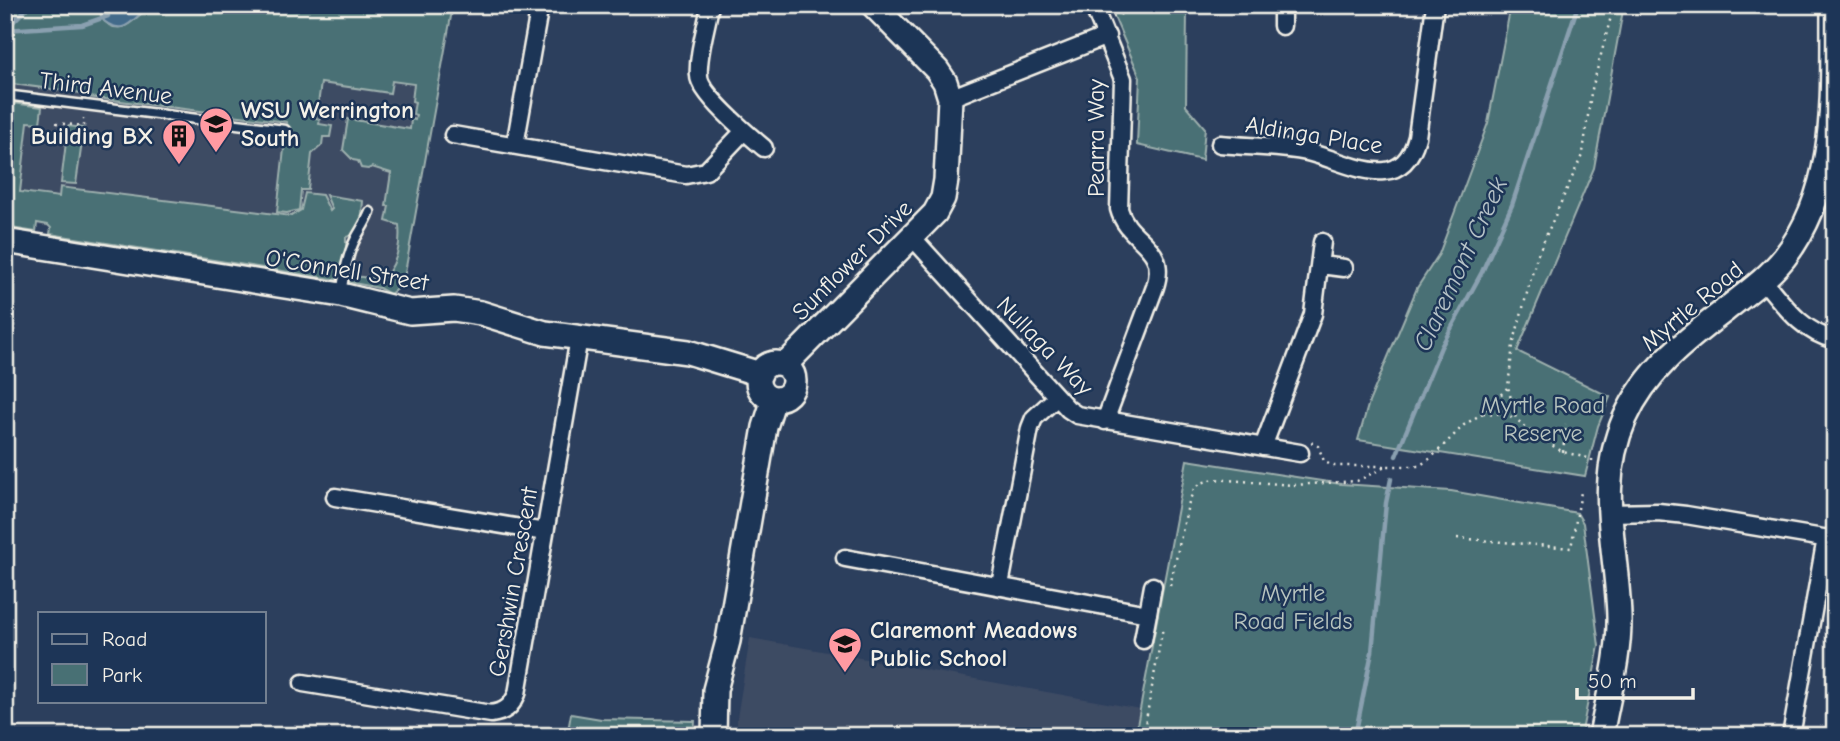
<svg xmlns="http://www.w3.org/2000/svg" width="1840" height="741" viewBox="0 0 1840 741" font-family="'Comic Neue',sans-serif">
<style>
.built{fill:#3e4b64}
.green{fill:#487074;stroke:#9eb0ae;stroke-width:2}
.water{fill:#436a8a;stroke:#8aa0b0;stroke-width:2}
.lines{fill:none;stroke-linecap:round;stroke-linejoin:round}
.stream{stroke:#8aa0b0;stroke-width:4.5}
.lane-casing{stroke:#f4f1e8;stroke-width:13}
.street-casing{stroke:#f4f1e8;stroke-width:21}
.secondary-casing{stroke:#f4f1e8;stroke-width:28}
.path{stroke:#f4f1e8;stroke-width:2.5;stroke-dasharray:2 5;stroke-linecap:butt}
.lane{stroke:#1d3557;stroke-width:8}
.street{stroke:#1d3557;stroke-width:16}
.secondary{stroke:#1d3557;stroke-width:23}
.labels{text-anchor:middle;stroke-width:5;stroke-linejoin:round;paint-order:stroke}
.street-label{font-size:24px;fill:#f4f1e8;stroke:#1d3557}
.poi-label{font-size:24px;font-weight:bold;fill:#f4f1e8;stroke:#1d3557;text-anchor:start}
.park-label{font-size:24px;fill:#b8c4bf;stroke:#1d3557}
.water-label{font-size:26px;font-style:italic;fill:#b6c2c7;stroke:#1d3557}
</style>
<rect width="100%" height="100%" fill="#2c3f5d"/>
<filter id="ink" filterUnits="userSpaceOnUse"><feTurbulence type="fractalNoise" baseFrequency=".0143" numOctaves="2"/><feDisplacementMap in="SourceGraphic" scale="14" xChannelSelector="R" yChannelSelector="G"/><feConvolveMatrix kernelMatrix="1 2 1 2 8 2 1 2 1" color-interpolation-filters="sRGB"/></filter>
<g filter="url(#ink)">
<path class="built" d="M5 5H453L403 284 5 220Z
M750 638 1140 709 1135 736H737V718Z"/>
<path class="green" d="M5 5H99C99 13 102 21 109 25 128 35 138 12 153 5H453L403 284 390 294 379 288 348 282V275L382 280C397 265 401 246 399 225L386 221 389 206H386L391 173 372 167 368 169 361 168 358 161 353 160 343 150 348 119 410 129 411 119 415 120 416 115 413 114 415 102 412 101 414 84 392 81 390 93 321 83 316 118 320 119 319 124 332 126 330 137H323L322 145 312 154 308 190H301L299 210 287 213 277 212 287 122 89 97V94L5 83Z
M1109 5H1194V9H1187L1186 106 1205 128 1202 160 1137 145 1140 77Z
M1511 5H1624L1594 168 1517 351 1610 397 1598 426 1585 476 1358 440 1369 402 1417 288 1439 254 1488 123Z
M5 102 42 107 40 123 28 122 20 192 59 197 60 187 291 216 301 210 305 193 322 195 330 211 332 209 326 195 363 201 361 224 354 235 346 237V248L339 280 50 234 51 228 48 225 37 223 36 232 5 227Z
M68 126 84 128 76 184 61 183Z
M1187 460 1341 484 1451 491 1577 513 1583 523 1599 646 1581 736H1135Z
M571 714 601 719 695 721 694 736H567Z"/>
<path class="water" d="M99 5H153C134 13 128 39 104 21Z"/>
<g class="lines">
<path class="stream" d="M6 29 30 5
M5 30 82 25 108 16
M1396 456 1441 347 1482 272 1512 205 1578 5
M1355 736 1372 652 1386 503 1391 479"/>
<g class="lane-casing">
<path id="lane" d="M5 95 285 130
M341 294C344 275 347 255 356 238 361 229 366 222 370 212"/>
</g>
<g class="street-casing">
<path id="street" d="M710 5C707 26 697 55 699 76 699 93 750 136 764 148
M1093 5 1123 79 1119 209C1128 243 1169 244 1155 287L1105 421
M1282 26V5
M950 98 1107 36
M453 135 686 175 706 171 744 131
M1220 144C1249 147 1279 146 1307 152 1347 161 1401 198 1417 137L1435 5
M515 145 540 5
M912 237 1068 409 1077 415 1300 453
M1321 265 1344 268
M1763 280C1784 305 1802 332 1835 340
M1263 447 1313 314 1322 242
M335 497 545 532
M1608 513 1658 512 1686 515 1835 540
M845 558 1148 614
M1000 585 1030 428 1034 418 1057 397
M1143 640 1153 586
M303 683 491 714C505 712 511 707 517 694L579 338
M1791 736 1826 538"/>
</g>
<g class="secondary-casing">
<path id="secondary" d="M5 241 341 295 410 312 454 309 481 313 545 333 688 352 760 374
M758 381a18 18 0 1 1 36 0a18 18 0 1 1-36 0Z
M785 365 935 213 943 198 946 180 950 98 945 82 937 70 873 5
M714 736 715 690 728 641 765 427 774 399
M1601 736C1608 696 1620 656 1619 616 1617 546 1595 486 1625 418 1646 371 1685 341 1724 311 1745 294 1767 279 1784 258 1840 186 1832 93 1833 5"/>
</g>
<path class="path" d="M1113 17 1144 5
M56 123 84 126V118
M1483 413 1505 414 1516 419
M1311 442 1318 446 1324 461 1332 466H1385
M1563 452 1566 424
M1592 461V459L1563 452 1535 435 1516 419 1508 387 1513 345 1537 256 1583 153 1591 93 1614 5
M1457 538 1571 548 1581 492
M1170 586 1188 505 1194 489 1201 483 1214 479 1293 485 1357 481 1387 466H1419L1431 458 1464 425 1483 413 1508 387
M1143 736 1163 627"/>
<use href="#lane" class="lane"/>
<use href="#street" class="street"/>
<use href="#secondary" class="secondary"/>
</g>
</g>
<defs>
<g id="university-pin" transform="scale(1.75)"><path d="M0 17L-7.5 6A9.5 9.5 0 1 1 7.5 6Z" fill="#ff9aa2" stroke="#1d3557"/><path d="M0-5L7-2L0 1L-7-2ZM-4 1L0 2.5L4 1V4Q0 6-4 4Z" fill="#111"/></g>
<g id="building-pin" transform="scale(1.75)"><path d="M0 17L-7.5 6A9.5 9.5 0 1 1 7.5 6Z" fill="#ff9aa2" stroke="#1d3557"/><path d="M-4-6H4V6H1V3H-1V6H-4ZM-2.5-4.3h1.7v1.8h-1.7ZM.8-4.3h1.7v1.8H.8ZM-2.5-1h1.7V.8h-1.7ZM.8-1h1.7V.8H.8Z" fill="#111"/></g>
<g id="school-pin" transform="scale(1.75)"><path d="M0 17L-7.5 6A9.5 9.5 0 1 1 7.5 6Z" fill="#ff9aa2" stroke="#1d3557"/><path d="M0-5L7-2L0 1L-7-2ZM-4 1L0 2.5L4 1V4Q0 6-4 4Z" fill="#111"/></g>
</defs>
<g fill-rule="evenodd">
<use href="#university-pin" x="216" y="124"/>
<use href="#building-pin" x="179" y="136"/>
<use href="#school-pin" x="845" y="644"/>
</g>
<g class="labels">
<g class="street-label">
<text transform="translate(106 88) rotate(7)" y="8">Third Avenue</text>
<text transform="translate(1314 135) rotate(9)" y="8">Aldinga Place</text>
<text transform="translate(1096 138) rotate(-90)" y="8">Pearra Way</text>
<text transform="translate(852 260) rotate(-45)" y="8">Sunflower Drive</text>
<text transform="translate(347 270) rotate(9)" y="8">O'Connell Street</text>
<text transform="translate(1692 306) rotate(-40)" y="8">Myrtle Road</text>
<text transform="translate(1045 346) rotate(46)" y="8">Nullaga Way</text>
<text transform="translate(513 582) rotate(-80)" y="8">Gershwin Crescent</text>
</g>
<g class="poi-label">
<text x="241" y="118">WSU Werrington<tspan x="241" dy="28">South</tspan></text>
<text x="154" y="144" text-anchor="end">Building BX</text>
<text x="870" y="638">Claremont Meadows<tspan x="870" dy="28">Public School</tspan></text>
</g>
<g class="park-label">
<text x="1543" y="413">Myrtle Road<tspan x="1543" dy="28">Reserve</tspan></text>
<text x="1293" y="601">Myrtle<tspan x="1293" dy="28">Road Fields</tspan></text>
</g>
<g class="water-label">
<text transform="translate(1460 264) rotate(-65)" y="9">Claremont Creek</text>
</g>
</g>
<rect width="1840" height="741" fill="none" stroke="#1d3557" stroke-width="28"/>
<rect x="14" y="14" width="1812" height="713" fill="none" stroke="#f4f1e8" stroke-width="2.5" filter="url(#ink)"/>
<rect x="38" y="612" width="228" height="91" fill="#1d3557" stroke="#738091" stroke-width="2"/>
<rect x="52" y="634" width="35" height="10" fill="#1d3557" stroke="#738091" stroke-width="2"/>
<text x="102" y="646" font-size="21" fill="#f4f1e8">Road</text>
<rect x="52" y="664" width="35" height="21" fill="#487074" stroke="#738091" stroke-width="2"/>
<text x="102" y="682" font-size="21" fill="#f4f1e8">Park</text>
<path d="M1577 688v10h116v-10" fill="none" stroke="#f4f1e8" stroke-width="3.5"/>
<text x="1588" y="688" font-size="21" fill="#f4f1e8" stroke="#1d3557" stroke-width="5" paint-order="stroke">50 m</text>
</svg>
